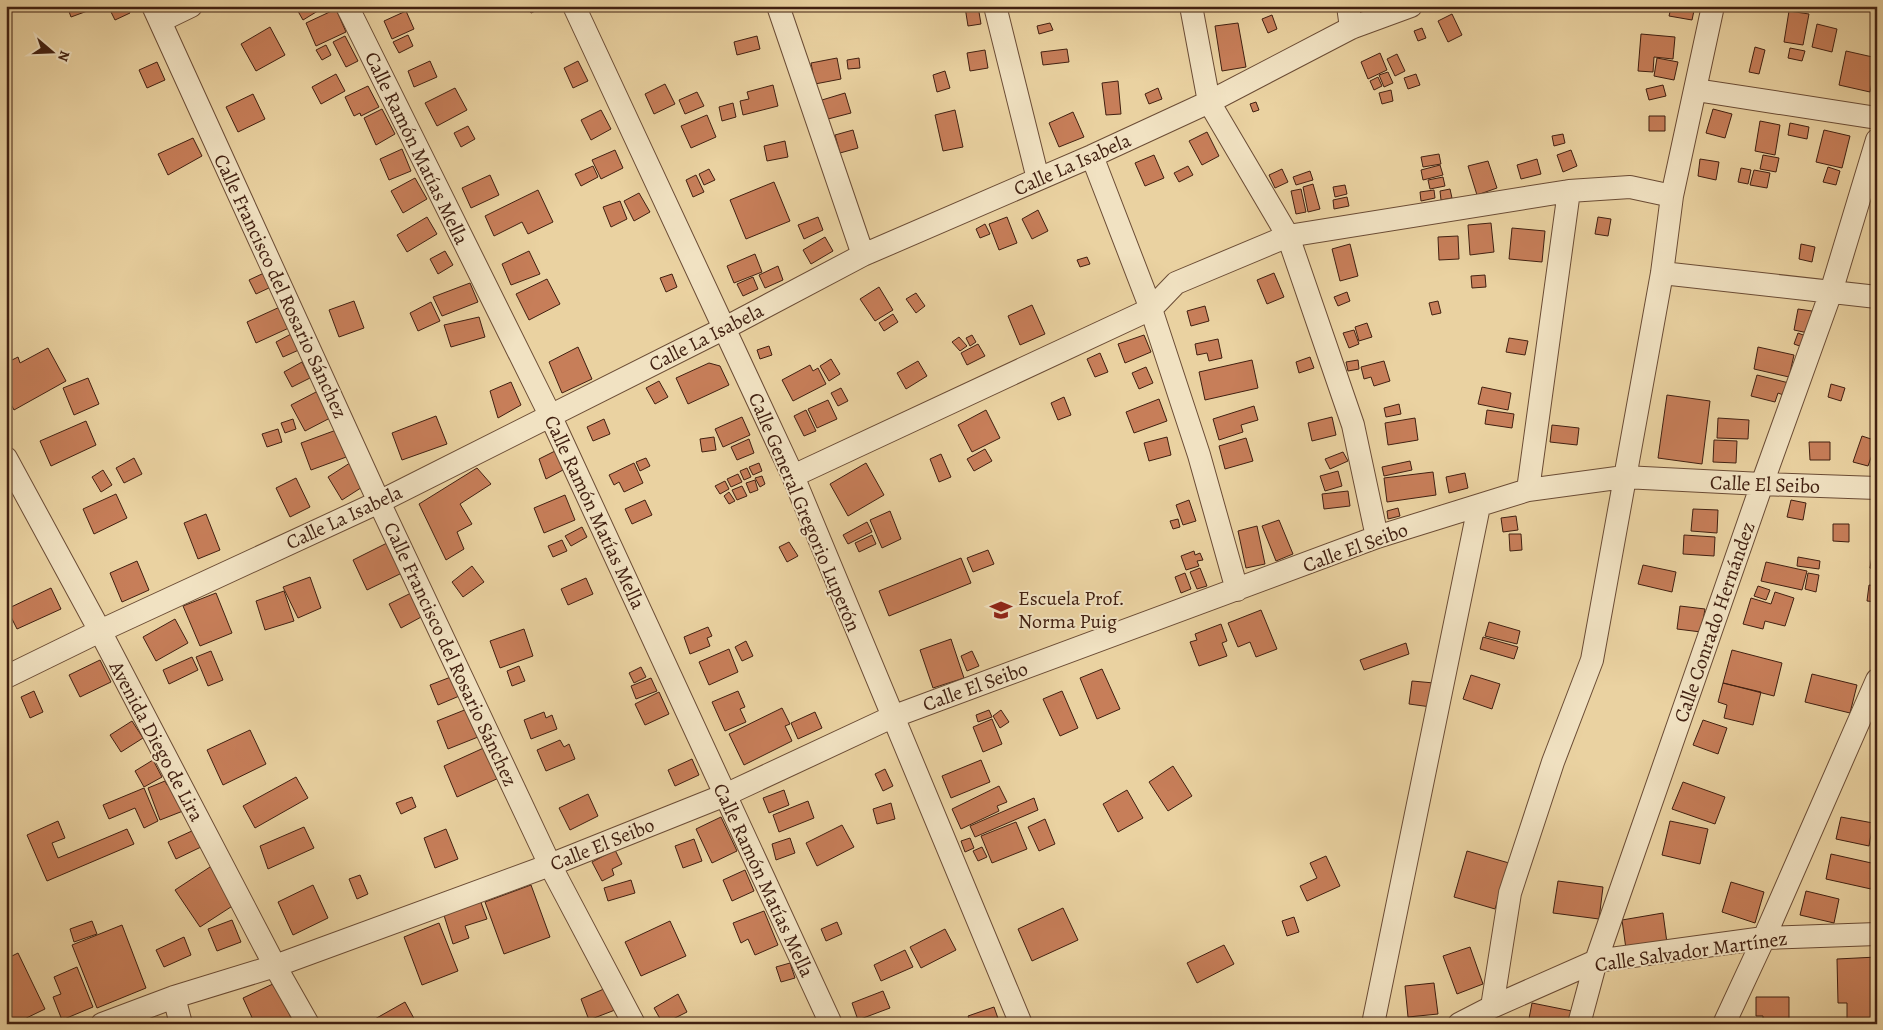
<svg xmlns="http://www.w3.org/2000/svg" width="1883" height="1030" viewBox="0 0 1883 1030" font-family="Alegreya,serif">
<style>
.building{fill:#c77e59;stroke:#412011}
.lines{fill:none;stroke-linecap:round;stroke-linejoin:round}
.minor-casing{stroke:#6b4c35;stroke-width:24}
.minor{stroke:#f1e2c2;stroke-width:22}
.labels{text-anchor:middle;stroke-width:4;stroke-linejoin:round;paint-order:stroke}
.street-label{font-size:20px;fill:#412011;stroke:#f1e2c2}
.poi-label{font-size:20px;fill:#412011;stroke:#f1e2c2;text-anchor:start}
</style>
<rect width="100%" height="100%" fill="#ead2a1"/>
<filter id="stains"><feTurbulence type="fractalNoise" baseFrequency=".004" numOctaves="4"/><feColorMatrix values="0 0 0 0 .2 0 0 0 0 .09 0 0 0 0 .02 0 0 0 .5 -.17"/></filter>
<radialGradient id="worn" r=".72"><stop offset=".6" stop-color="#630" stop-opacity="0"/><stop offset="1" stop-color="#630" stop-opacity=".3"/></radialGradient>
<path class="building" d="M67 6H101L71 17Z
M114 6H127L130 13 115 20 109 8Z
M295 6H326L303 20Z
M527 6H546L531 13Z
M610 6H623L612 11Z
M978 6 981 24 968 26 965 7Z
M1695 6 1692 20 1669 16 1671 8 1663 7Z
M336 9 346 32 316 46 306 23Z
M406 11 414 29 392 39 384 21Z
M1789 11 1809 14 1803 45 1784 42Z
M1452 14 1462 35 1448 42 1438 21Z
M1272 15 1277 29 1268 33 1262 19Z
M1050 23 1053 30 1039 34 1037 26Z
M1238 23 1246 67 1222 71 1215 26Z
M1817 24 1837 29 1832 52 1812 47Z
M270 27 285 55 256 71 241 44Z
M1422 28 1426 38 1418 41 1414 31Z
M1641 34 1675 37 1673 59 1654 57 1653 72 1638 71Z
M408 35 413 46 399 53 393 42Z
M345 36 358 61 346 67 333 42Z
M757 36 760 49 737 55 734 42Z
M326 45 331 55 322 60 316 50Z
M1755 47 1765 50 1759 74 1749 72Z
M1790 48 1805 51 1802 61 1788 58Z
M1067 49 1069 62 1043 65 1041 52Z
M985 50 988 68 970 71 967 53Z
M1846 51 1877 58 1870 92 1839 85Z
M1380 53 1387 70 1368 79 1361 62Z
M1397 54 1405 71 1395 76 1387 59Z
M837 58 841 79 815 84 811 63Z
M859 58 860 68 848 69 847 60Z
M1657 58 1678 62 1674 80 1654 76Z
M430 61 437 77 414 87 408 71Z
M578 61 588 81 573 88 564 68Z
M157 62 165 80 147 88 139 70Z
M945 71 950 88 937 92 933 75Z
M1388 72 1393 83 1384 87 1379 75Z
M336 74 345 91 321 104 312 87Z
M1416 74 1420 85 1408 89 1404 78Z
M1378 77 1382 86 1374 90 1370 81Z
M1118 81 1121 114 1106 115 1102 83Z
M665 84 675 104 654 114 645 94Z
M773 85 778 106 743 115 740 101 749 99 747 92Z
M1663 85 1666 96 1649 100 1646 89Z
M368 86 379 107 361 116 360 113 354 116 345 97Z
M455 88 467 110 437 126 425 103Z
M1158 88 1162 99 1149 104 1145 94Z
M1391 90 1393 101 1382 104 1379 93Z
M697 92 704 106 685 114 679 100Z
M845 93 851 113 828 119 822 100Z
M253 94 265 119 238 132 226 107Z
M1256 102 1259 110 1253 112 1250 104Z
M733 103 736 117 722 121 719 107Z
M382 109 395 134 376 145 364 118Z
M1713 109 1732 114 1725 138 1706 133Z
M601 110 611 129 591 140 581 120Z
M955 110 963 147 943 151 935 115Z
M1073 112 1084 137 1059 147 1049 123Z
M707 115 716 137 691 148 681 126Z
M1649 116H1665V131H1649Z
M1760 121 1780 125 1775 155 1755 151Z
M1790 123 1809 127 1807 139 1788 135Z
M468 126 475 139 461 147 454 133Z
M853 130 858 148 840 153 835 135Z
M1824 130 1850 136 1842 168 1816 162Z
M1207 132 1219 156 1202 165 1189 141Z
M1563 134 1565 143 1554 146 1552 136Z
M193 138 202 156 168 175 158 154Z
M785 141 788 157 767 161 764 146Z
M402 149 411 171 389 180 380 159Z
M615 150 623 168 601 179 592 160Z
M1571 150 1577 166 1563 172 1557 155Z
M1439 154 1441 164 1423 167 1421 157Z
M1154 155 1164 178 1145 186 1135 163Z
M1763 155 1779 158 1776 172 1760 169Z
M1537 159 1541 174 1521 179 1517 165Z
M1700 159 1719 162 1716 180 1698 176Z
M1488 161 1497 188 1477 195 1468 166Z
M1440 165 1443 175 1423 180 1421 170Z
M593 166 598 177 581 186 575 174Z
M1188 166 1193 175 1179 182 1174 173Z
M1828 167 1840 171 1836 185 1823 182Z
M1741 168 1751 170 1748 184 1738 182Z
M709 169 715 180 704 185 699 174Z
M1282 169 1288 182 1275 188 1269 175Z
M1754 170 1770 173 1767 188 1750 185Z
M1310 171 1313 180 1296 185 1293 177Z
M490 175 499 195 471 208 462 188Z
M696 175 704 192 693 197 686 180Z
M1443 177 1445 186 1430 189 1428 180Z
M415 178 427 199 403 213 391 191Z
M774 182 790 221 746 239 730 200Z
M1313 184 1320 209 1308 212 1303 187Z
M1345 185 1347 194 1335 197 1333 187Z
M1301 189 1306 212 1296 214 1291 191Z
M1450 189 1452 198 1441 200 1440 191Z
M538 190 553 222 528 234 522 222 494 236 485 216Z
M1434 190 1435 198 1421 201 1420 192Z
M639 193 650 212 634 221 624 201Z
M1347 197 1349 206 1334 209 1333 200Z
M620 201 627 219 611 227 603 207Z
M1038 210 1048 231 1032 239 1022 219Z
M427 217 437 234 407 252 397 235Z
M818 217 823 230 804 239 798 225Z
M1007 217 1017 243 999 250 989 224Z
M1598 217 1611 219 1608 236 1595 234Z
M1491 223 1494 252 1470 255 1468 225Z
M985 224 990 234 980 238 976 229Z
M1512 228 1545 231 1542 262 1509 259Z
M1458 236 1459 259 1439 260 1438 237Z
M825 237 833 251 811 264 803 250Z
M1350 244 1358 276 1340 281 1332 249Z
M1801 244 1815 247 1812 262 1799 259Z
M445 251 453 265 438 274 430 259Z
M529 251 540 274 511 285 502 264Z
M755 254 762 272 734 283 727 266Z
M1087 257 1090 264 1080 267 1077 260Z
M778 266 783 280 765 288 759 275Z
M264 273 271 287 256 294 249 280Z
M1274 273 1284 297 1267 304 1257 280Z
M672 274 677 287 666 292 660 278Z
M1485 275 1486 287 1472 288 1471 276Z
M753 277 758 289 743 296 737 284Z
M547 279 560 304 529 320 516 294Z
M470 283 478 302 442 316 433 297Z
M879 287 893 310 875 321 860 299Z
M1347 292 1350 301 1338 306 1334 297Z
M916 293 925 306 916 313 906 299Z
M354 301 364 328 339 337 329 310Z
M1438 301 1441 313 1432 315 1429 303Z
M431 302 440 321 418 331 410 313Z
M1032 305 1045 334 1020 345 1008 316Z
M282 306 291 327 256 343 247 322Z
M1205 306 1209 321 1191 326 1187 311Z
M1798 309 1812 311 1808 333 1794 330Z
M893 314 898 322 884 331 879 323Z
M479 317 485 337 451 347 444 325Z
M1367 323 1372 337 1359 341 1355 327Z
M1354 330 1359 344 1349 348 1343 333Z
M293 333 301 349 283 357 276 342Z
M1798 333 1811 338 1808 349 1794 344Z
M972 335 976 342 970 346 966 338Z
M1144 335 1151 352 1125 363 1118 344Z
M959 337 967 346 960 351 952 342Z
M1509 338 1528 341 1525 355 1506 352Z
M1218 339 1222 358 1209 361 1207 353 1197 355 1195 344Z
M978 344 985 356 967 365 961 353Z
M769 346 772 355 760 359 757 350Z
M578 347 592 379 562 393 549 362Z
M1758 347 1794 355 1789 377 1754 369Z
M48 348 66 381 14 410 6 395V363L18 357 20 363Z
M1100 353 1108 372 1095 377 1087 359Z
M1310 357 1314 368 1299 373 1296 362Z
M831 359 840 374 829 381 820 366Z
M1252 360 1258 388 1205 400 1199 372Z
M1358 360 1359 369 1348 371 1346 362Z
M918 361 927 376 906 389 897 373Z
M1384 361 1390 381 1374 386 1371 377 1364 379 1361 367Z
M302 362 310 378 292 387 284 372Z
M709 363 720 366 729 385 688 404 676 378Z
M810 365 813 371 818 368 826 384 793 401 782 380Z
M1146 367 1153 383 1139 389 1132 373Z
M1757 375 1789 383 1786 396 1778 393 1775 402 1751 396Z
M88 378 99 404 74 415 63 388Z
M659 381 668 397 655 404 646 388Z
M511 382 521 405 498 418 490 391Z
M1831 384 1845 388 1841 401 1828 397Z
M1482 387 1511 393 1508 410 1478 404Z
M841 388 848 401 838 406 831 393Z
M318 391 332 417 305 431 291 405Z
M1667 395 1710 401 1702 464 1658 458Z
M1064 397 1071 415 1058 420 1051 403Z
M1159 399 1167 421 1134 433 1126 412Z
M828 400 837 419 817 428 808 409Z
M1399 404 1401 414 1386 417 1384 408Z
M1254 406 1258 420 1241 425 1243 432 1219 440 1213 419Z
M806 410 816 431 804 436 794 416Z
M986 410 1000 438 972 452 958 425Z
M1487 410 1514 414 1512 428 1485 424Z
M436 416 447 444 402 460 392 433Z
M742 417 750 435 723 447 715 429Z
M1332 417 1336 435 1312 441 1308 423Z
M1415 418 1418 440 1388 445 1385 423Z
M1718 418 1749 420 1748 439 1717 438Z
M293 419 296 429 285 433 281 423Z
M604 419 610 434 593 441 587 427Z
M86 421 96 445 51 466 40 441Z
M1552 425 1579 428 1577 445 1550 442Z
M278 429 282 442 267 447 262 434Z
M339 429 349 456 311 470 301 443Z
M1862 436 1877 441 1868 466 1853 462Z
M714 437 716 450 702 452 700 439Z
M1167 437 1171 455 1149 461 1144 443Z
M1246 438 1253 461 1225 469 1219 446Z
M749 439 754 453 737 460 731 447Z
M1714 440 1737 441 1736 463 1713 462Z
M1809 442H1830V460H1810Z
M985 449 992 461 974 471 967 459Z
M555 451 563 470 546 479 539 459Z
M1343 452 1348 461 1330 469 1325 459Z
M941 454 951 477 939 482 930 459Z
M134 458 142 474 124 483 116 468Z
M646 458 650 466 640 471 636 462Z
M353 461 367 484 342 500 328 477Z
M1410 461 1412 470 1384 476 1382 467Z
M634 463 643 483 624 492 619 482 614 485 609 475Z
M759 463 762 471 753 475 749 467Z
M866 463 884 495 848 516 830 484Z
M477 468 491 484 460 504 472 524 457 532 464 549 446 560 419 504Z
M747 468 751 477 744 480 740 471Z
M103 470 112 485 101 492 92 477Z
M1338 471 1342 486 1325 491 1320 476Z
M1433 472 1436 495 1387 502 1384 478Z
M1465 473 1468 488 1449 493 1446 477Z
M738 474 742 482 731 487 727 479Z
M762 476 765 484 760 487 755 478Z
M296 478 310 507 290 517 276 488Z
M755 480 758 490 750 493 746 483Z
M725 481 729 489 720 494 715 486Z
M742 486 747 496 737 500 732 490Z
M1348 491 1350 506 1324 509 1322 494Z
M729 492 735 501 729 504 724 496Z
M116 494 127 518 94 534 83 509Z
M565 495 575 520 544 533 534 508Z
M645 500 652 515 632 524 625 509Z
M1189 500 1196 521 1183 525 1176 505Z
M1791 500 1806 503 1803 520 1787 517Z
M1398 508 1400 516 1388 519 1387 511Z
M1693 509 1718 510 1717 533 1691 531Z
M890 511 901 539 882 548 870 520Z
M206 514 220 550 198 559 184 523Z
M1516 516 1518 530 1503 532 1501 518Z
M1178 519 1180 527 1173 529 1170 521Z
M1279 520 1293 554 1276 561 1262 526Z
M867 522 872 532 848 544 843 535Z
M1833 524H1849V542L1833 541Z
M1257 526 1265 564 1246 568 1238 531Z
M582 527 587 537 571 546 565 536Z
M1509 534H1521L1522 550 1510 551Z
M872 535 876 544 859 552 855 543Z
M1684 535 1715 537 1714 556 1683 554Z
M562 540 567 551 553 557 548 546Z
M391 541 406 571 367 590 353 560Z
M789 542 798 556 787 562 779 547Z
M988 550 994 564 973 572 967 558Z
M1194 551 1195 555 1200 553 1203 560 1197 561 1199 566 1186 570 1181 556Z
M1872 556H1877V570L1870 568Z
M1798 557 1820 561 1819 569 1797 566Z
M961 558 971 583 889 616 879 591Z
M137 561 149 590 122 602 110 573Z
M1766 562 1807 571 1802 590 1761 581Z
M1643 565 1676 572 1672 592 1638 584Z
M472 566 484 582 463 597 452 582Z
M1200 568 1207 586 1197 589 1190 572Z
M1185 573 1191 589 1181 593 1175 577Z
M1808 573 1819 575 1816 592 1805 589Z
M310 577 321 608 298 618 283 587Z
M586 578 593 594 568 605 561 589Z
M1869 585 1877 586V602L1867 601Z
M1758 586 1770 590 1766 600 1754 596Z
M51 588 61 609 17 629 7 609Z
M284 591 294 621 265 630 256 601Z
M1775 592 1794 598 1785 626 1765 621 1763 629 1743 624 1751 598 1771 604Z
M216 593 232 633 200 646 183 606Z
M411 593 423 616 401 628 389 604Z
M1680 606 1705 609 1701 632 1677 629Z
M1261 610 1277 649 1256 657 1250 642 1238 647 1228 623Z
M175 619 188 643 156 661 143 637Z
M1489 622 1520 631 1517 644 1485 636Z
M1221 624 1227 641 1222 643 1227 656 1199 666 1190 642 1197 640 1195 634Z
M708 627 712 636 707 638 710 646 690 654 684 637Z
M524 629 533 656 500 668 490 641Z
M1483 637 1518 647 1514 659 1480 649Z
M951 639 964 678 933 688 920 650Z
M746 641 753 656 742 661 735 647Z
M1406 643 1409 654 1364 670 1360 660Z
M729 649 738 672 709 685 699 662Z
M1732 650 1782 663 1774 696 1723 683Z
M211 651 223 680 208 686 196 657Z
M972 651 979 666 967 671 961 656Z
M192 657 198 670 169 684 163 670Z
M100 660 111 682 80 697 69 675Z
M519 666 525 681 512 686 507 671Z
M641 667 646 677 634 683 629 673Z
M1102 669 1120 709 1097 719 1080 678Z
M1812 674 1857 685 1850 713 1805 702Z
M456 675 464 694 438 705 430 685Z
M1471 675 1500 684 1492 709 1463 699Z
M651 678 657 691 636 699 631 686Z
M1412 681 1434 683 1431 707 1409 704Z
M1723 683 1761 692 1753 725 1724 718 1727 705 1718 702Z
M34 691 43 712 30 718 21 697Z
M738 691 745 707 740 709 746 722 725 731 712 702Z
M1062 691 1078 728 1060 736 1043 699Z
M659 692 669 714 645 725 635 704Z
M472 707 483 735 448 749 437 721Z
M782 708 790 724 785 726 792 741 744 765 729 734Z
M989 710 992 717 978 722 976 715Z
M1001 710 1009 722 1000 728 993 716Z
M544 712 546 718 552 715 557 729 531 739 524 720Z
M815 712 822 728 798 739 791 723Z
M992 719 1002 744 983 752 973 727Z
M1703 720 1727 728 1718 754 1693 745Z
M132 721 143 738 121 752 110 735Z
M250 730 266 764 223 785 207 750Z
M560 740 564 747 569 744 575 759 546 771 537 750Z
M488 746 501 777 457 797 444 766Z
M692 759 699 775 675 786 668 770Z
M153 760 162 777 144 787 135 771Z
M981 760 990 782 951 798 942 776Z
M1173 766 1192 796 1168 811 1149 782Z
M885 769 893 786 883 791 875 774Z
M296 777 308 798 255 828 243 806Z
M165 781 167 785 173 783 183 811 160 820 148 788Z
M1683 782 1725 797 1715 824 1672 809Z
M999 786 1007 802 997 806 999 811 961 829 952 809Z
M144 788 158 821 144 828 135 808 109 819 103 805Z
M784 790 789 805 769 813 763 798Z
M1127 790 1143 818 1118 832 1103 804Z
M588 794 598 816 570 830 559 808Z
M412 797 416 807 401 814 396 803Z
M1034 798 1038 810 975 837 970 826Z
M808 801 814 818 779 832 773 815Z
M891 803 895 819 877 824 873 809Z
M721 817 737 851 712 863 696 829Z
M1841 817 1873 823 1869 846 1836 839Z
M1045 819 1055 844 1039 851 1028 827Z
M58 821 65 838 52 843 58 858 127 829 134 844 47 881 27 835Z
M1670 821 1708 829 1700 864 1662 855Z
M1016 822 1027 849 992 863 981 836Z
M842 825 854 847 817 866 806 843Z
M304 827 314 848 268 869 260 846Z
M446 829 458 859 435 868 424 838Z
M194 830 201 847 176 859 168 842Z
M790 838 795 853 776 860 772 844Z
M970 838 974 848 965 852 961 841Z
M694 839 702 861 683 868 675 846Z
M982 847 987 857 978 861 973 851Z
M615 850 622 864 612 869 614 875 602 881 592 862Z
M1467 851 1509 863 1495 909 1454 897Z
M1831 854 1876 864 1871 889 1826 879Z
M1326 856 1340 886 1307 901 1300 886 1317 878 1310 863Z
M213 865 237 903 200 927 175 890Z
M745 870 754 891 732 901 723 880Z
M360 875 368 894 357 899 349 879Z
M631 880 635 893 608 901 604 888Z
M1558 881 1603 887 1599 919 1553 913Z
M1731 882 1764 892 1755 923 1722 912Z
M313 885 328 918 293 935 278 902Z
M531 885 550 937 504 954 485 902Z
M1806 891 1839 899 1834 923 1800 915Z
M479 897 487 919 465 926 469 938 453 944 442 909Z
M1063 908 1078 940 1032 961 1018 929Z
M764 911 778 945 755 955 748 939 741 943 733 923Z
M1663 913 1667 943 1626 949 1622 920Z
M1294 917 1299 932 1287 936 1282 921Z
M232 920 241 942 217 951 208 929Z
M92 921 97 934 74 942 70 929Z
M670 921 686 956 641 976 625 942Z
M837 922 842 934 826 941 821 929Z
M439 923 458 971 422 985 404 937Z
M122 925 146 988 97 1008 72 945Z
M945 929 956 950 921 968 910 947Z
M184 937 191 955 164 967 156 950Z
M1224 945 1234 964 1197 983 1187 963Z
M1470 947 1483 984 1457 994 1443 956Z
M905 950 913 967 881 981 874 965Z
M18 953 45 1009 14 1024 6 1007V959Z
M1877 957V1021L1847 1022V1003H1838L1837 959Z
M790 963 795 978 781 982 776 967Z
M77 967 93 1007 62 1020 53 997 61 994 54 977Z
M275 983 294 1024H255L243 998Z
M1434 983 1438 1014 1408 1017 1405 986Z
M606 988 615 1010 589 1020 581 999Z
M883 991 890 1008 858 1020 852 1003Z
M678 994 687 1012 663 1024 654 1008Z
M1756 997H1789V1021L1763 1020V1016H1756Z
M405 1002 417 1024H366Z
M1532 1003 1572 1011 1569 1024H1528Z
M994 1007 1000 1024H971L968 1016Z"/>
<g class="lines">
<g class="minor-casing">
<path id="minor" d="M153 6 379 502 550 865 634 1024
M347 6 550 415 831 1024
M574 6 793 476 1021 1024
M778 6 863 255
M995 6 1038 179
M1348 6 1351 28
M160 21 191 6
M1696 90 1877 118
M1092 156 1151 309 1199 455 1237 590
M1662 273 1877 297
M6 458 100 631 275 966 308 1024
M793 476 1151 309 1176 283 1288 236 1209 102 1191 6
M1528 490 1569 191
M1377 537 1353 425 1288 236 1569 191 1630 187 1672 196
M6 677 100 631 379 502 725 328 863 255 1092 156 1209 102 1351 28 1411 6
M174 997 181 1024
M1492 1007 1510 893 1553 762 1592 660 1662 273 1672 196 1713 6
M102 1024 174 997 275 966 550 865 725 795 892 717 1377 537 1528 490 1624 477 1762 484 1877 488
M1373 1024 1479 506
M1459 1024 1492 1007 1596 961 1764 938 1877 934
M1579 1024 1596 961 1762 484 1831 292 1877 140
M1724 1024 1764 938 1877 680"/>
</g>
<use href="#minor" class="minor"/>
</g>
<defs>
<g id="school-bare" transform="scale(1.725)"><path d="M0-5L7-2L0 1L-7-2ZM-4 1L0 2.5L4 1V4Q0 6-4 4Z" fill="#8f2418" stroke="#f1e2c2" stroke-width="2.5" paint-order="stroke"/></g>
</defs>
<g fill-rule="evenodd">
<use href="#school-bare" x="1001" y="610"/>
</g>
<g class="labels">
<g class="street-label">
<text transform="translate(417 148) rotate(64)" y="7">Calle Ramón Matías Mella</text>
<text transform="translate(1072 164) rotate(-24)" y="7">Calle La Isabela</text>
<text transform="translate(281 286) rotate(65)" y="7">Calle Francisco del Rosario Sánchez</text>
<text transform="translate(706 337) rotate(-27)" y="7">Calle La Isabela</text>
<text transform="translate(1765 484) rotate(2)" y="7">Calle El Seibo</text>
<text transform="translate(595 512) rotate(65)" y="7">Calle Ramón Matías Mella</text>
<text transform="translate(805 512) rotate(67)" y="7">Calle General Gregorio Luperón</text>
<text transform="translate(344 517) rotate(-25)" y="7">Calle La Isabela</text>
<text transform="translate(1355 547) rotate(-20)" y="7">Calle El Seibo</text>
<text transform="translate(1714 622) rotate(-71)" y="7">Calle Conrado Hernández</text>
<text transform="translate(451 654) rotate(65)" y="7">Calle Francisco del Rosario Sánchez</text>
<text transform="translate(975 686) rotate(-20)" y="7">Calle El Seibo</text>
<text transform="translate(157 741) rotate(62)" y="7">Avenida Diego de Lira</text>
<text transform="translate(602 844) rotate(-22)" y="7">Calle El Seibo</text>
<text transform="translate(764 880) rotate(65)" y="7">Calle Ramón Matías Mella</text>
<text transform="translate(1691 951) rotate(-8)" y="7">Calle Salvador Martínez</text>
</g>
<g class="poi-label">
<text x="1018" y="605">Escuela Prof.<tspan x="1018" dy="23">Norma Puig</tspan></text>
</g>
</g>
<rect width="1883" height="1030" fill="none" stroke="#ead2a1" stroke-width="25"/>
<rect x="8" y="8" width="1868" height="1015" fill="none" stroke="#412011" stroke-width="2.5"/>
<rect x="12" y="12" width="1858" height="1005" fill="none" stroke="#412011"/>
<g transform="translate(52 52) rotate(109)" stroke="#f1e2c2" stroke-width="4" paint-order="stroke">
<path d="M0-4L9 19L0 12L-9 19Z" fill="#412011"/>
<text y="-8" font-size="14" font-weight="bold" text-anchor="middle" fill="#412011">N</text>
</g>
<rect width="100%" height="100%" filter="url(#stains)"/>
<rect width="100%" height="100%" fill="url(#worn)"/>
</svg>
